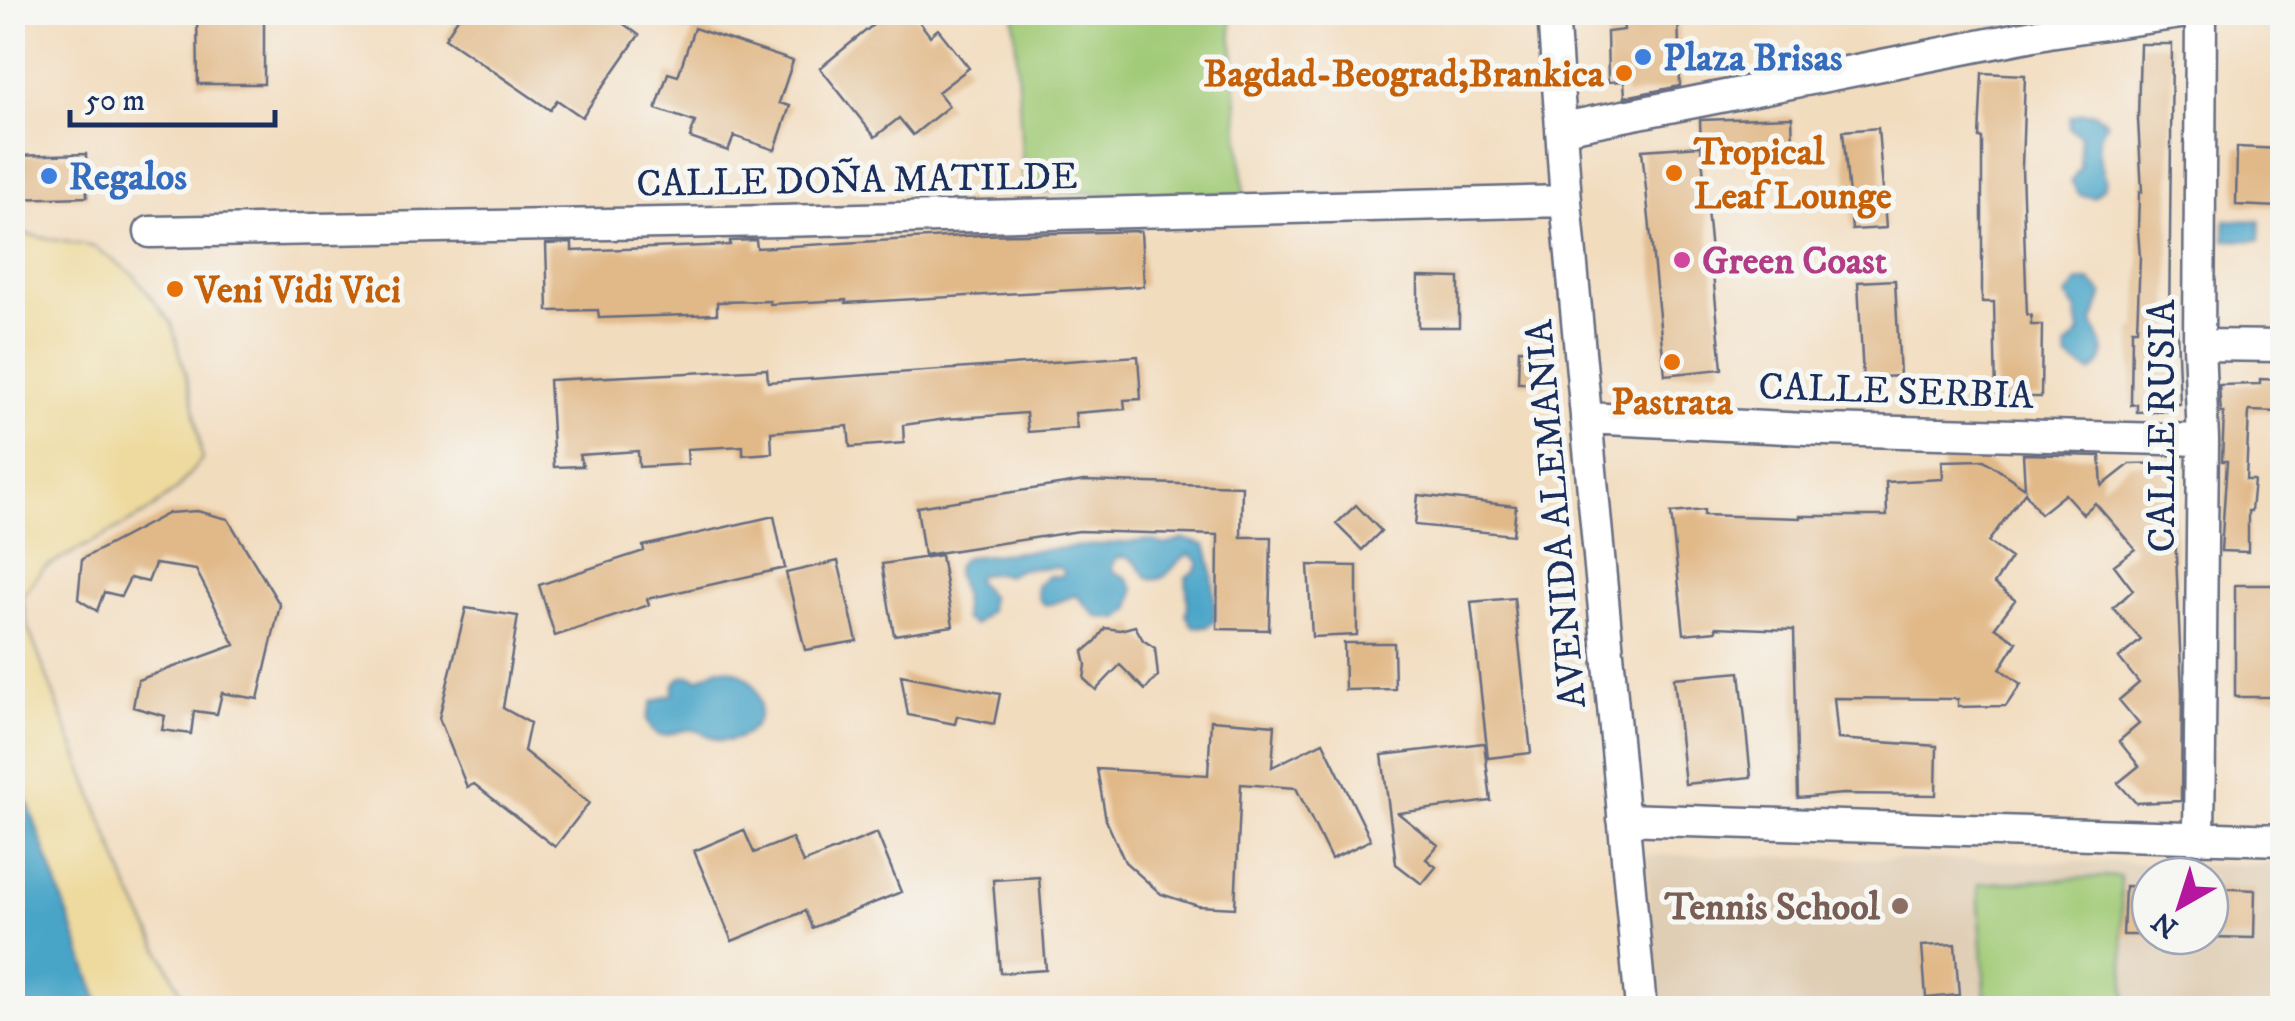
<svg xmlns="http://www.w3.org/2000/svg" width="2295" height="1021" viewBox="0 0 2295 1021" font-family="'IM FELL DW Pica',serif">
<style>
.built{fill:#dfcdb4;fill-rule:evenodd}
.green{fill:#a0ca76;stroke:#5e7c6a;stroke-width:2.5}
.sand{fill:#eeda9e;stroke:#84847e;stroke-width:2.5}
.water{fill:#4aa5c8;stroke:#326a93;stroke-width:2.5}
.building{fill:#e1b989}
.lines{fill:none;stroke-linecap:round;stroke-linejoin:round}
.minor-casing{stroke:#666c80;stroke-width:35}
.minor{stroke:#fff;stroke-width:30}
.shop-dot{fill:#3f7fe0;stroke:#f6f6f2;stroke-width:4}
.food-dot{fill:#e8710a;stroke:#f6f6f2;stroke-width:4}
.hotel-dot{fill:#d1479c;stroke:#f6f6f2;stroke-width:4}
.education-dot{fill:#8d6e63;stroke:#f6f6f2;stroke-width:4}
.labels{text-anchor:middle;stroke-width:10;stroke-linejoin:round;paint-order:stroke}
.shop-label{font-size:38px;font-weight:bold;fill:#366cbe;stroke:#f6f6f2;text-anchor:start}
.food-label{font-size:38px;font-weight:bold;fill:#c56008;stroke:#f6f6f2;text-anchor:start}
.street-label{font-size:38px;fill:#1b2f5e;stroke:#f6f6f2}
.hotel-label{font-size:38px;font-weight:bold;fill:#b23c85;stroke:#f6f6f2;text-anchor:start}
.education-label{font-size:38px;font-weight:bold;fill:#785e54;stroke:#f6f6f2;text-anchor:end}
</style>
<rect width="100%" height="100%" fill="#f6f6f2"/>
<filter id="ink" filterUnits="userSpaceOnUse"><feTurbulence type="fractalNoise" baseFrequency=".01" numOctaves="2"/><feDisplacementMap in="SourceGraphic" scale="20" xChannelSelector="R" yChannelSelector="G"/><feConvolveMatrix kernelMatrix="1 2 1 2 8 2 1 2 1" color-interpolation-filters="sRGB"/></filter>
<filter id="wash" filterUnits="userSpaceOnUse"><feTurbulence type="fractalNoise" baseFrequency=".0048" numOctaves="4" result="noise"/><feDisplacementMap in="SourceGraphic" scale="40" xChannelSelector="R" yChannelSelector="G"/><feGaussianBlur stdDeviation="2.25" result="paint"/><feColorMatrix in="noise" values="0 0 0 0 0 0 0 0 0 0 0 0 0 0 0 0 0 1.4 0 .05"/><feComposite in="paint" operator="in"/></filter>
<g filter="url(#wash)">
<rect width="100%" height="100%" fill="#f2dcbe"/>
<path class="built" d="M1647 855 2282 865V1008H1654ZM2150 876H2210V936H2150Z"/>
<path class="green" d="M1014 13H1230L1244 195 1024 192Z
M2120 876 2126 1008H1986L1978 884Z"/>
<path class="sand" d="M12 232 94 247 134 275 172 324 193 401 202 459 177 489 145 514 44 568 22 596 28 628 130 891 189 1008H101L13 761Z"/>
<path class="water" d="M2082 113H2095L2107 123C2092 145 2100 158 2106 180L2103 188 2093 197 2080 195 2071 181 2080 167V135L2069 128 2070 117Z
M2225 220 2260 221 2259 241 2225 240Z
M2079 281H2090L2103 293 2093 322C2100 342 2114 358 2091 372L2068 359 2066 348 2080 333 2076 309 2066 296Z
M1184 539 1205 545C1213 556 1215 605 1214 621L1207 627 1192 626 1186 614 1188 605 1186 577 1195 571 1199 562 1190 554C1172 560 1169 585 1148 578 1138 568 1135 554 1116 558L1112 566 1113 571 1127 578 1134 590 1130 610 1119 619 1098 617 1076 595C1060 600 1036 618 1037 586L1047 576H1062L1064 572 1058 567 1021 569 1006 576 997 573 977 575 976 580 990 596 989 611 974 625 964 619C963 611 963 602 962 593 959 577 948 568 966 557L1150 540 1165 545Z
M719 668C766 668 776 731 731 740 715 744 707 732 693 730 673 727 659 751 647 719L652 702 673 694C673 679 684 671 698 679Z
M12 761H13L101 1008H13Z"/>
<g id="blocks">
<path class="building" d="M197 12H264V84H198Z
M462 12H607L639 35 582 117 557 100 550 110 445 38Z
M889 12H912L930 36 938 29 969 68 938 92 949 106 913 135 899 118 875 137 820 68Z
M1622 12H1678L1680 86 1625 97 1624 81 1608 82 1607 32 1624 30Z
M694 28 793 61 779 103 790 106 775 150 734 136 728 151 690 138 695 122 656 109 668 73 678 76Z
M2140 44H2172L2169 329H2177L2180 404H2169V411L2137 412V404L2131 405 2132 329H2137L2140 257 2138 230 2139 192H2142L2138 120Z
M1982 73 2025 75 2022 168 2027 315H2031V325H2042L2041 397H1996L1994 302H1982V138H1979Z
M1792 117 1793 143 1701 146 1700 120Z
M1878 128 1886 228 1852 230 1843 131Z
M1701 146 1722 369 1665 375 1642 150Z
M2237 147 2281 149 2279 207 2236 205Z
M86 154 87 197 12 199V156Z
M1141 231 1144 286 846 303V300L770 304V301L717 302V314L599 318 598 310 548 311 546 244 572 243V251L730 245V241L756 240 757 248 981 235Z
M1418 277 1459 278V327H1418Z
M1895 280 1900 376 1863 378 1858 282Z
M1519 349 1549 350V383H1518Z
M1138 356 1141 399 1124 400 1125 409 1075 413 1077 428 1028 432 1026 413 946 419 903 425 904 443 850 447 848 426 771 432 772 453 743 455V446L687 449 688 464 639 467 638 451 579 455 583 466 554 467 549 380 767 369 768 382Z
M2260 379 2282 380V412L2249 411 2246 480H2254L2251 511H2248V552L2221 551 2227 461H2222L2224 413H2221L2219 385 2260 384Z
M2023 454 2100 456 2102 486 2130 464 2172 463 2182 693 2181 801 2136 803 2118 783 2139 766 2119 741 2139 724 2119 700 2139 683 2119 658 2141 640 2113 608 2133 590 2114 565 2135 549 2095 503 2083 514 2065 494 2040 514 2025 492 1988 542 2011 558 1994 584 2015 600 1995 627 2017 642 2000 669 2021 684 2006 706 1958 707V699L1834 698 1838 739 1937 746 1936 795 1843 794 1798 798 1794 630 1716 627V631L1684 634 1671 513 1704 510V515L1800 518V516H1887L1886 482 1943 479 1942 461 1984 460 2025 488Z
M1084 481 1242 486 1241 537H1271L1269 630 1217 629 1218 535 1079 531 924 555 917 507Z
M1418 495 1516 506 1513 535 1415 525Z
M1356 505 1381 531 1362 550 1336 524Z
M197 511 228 519 280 605 258 699 222 693 217 714 194 711 191 734 162 730 165 716 133 707 138 680 235 645 196 570 155 564 148 582 130 578 121 596 104 592 97 611 78 599 82 559 169 513Z
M774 516 785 568 647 599 649 605 555 636 539 585 644 551 643 546Z
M941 555 953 626 894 635 882 564Z
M838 561 857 641 805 650 786 573Z
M1308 565 1357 566V635L1312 637Z
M2235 585H2282V697H2235Z
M1514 598 1531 753 1488 758 1471 602Z
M466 608 518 616 503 708 530 723 524 751 589 803 555 847 474 784 467 787 439 718Z
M1135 626 1143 640 1155 648 1158 676 1145 690 1120 665 1096 690 1084 679 1086 665 1083 652 1096 641 1105 628 1120 630Z
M1344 643H1394L1395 689 1345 690Z
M1740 672 1751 777 1685 784 1674 678Z
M901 675 1000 694 994 724 957 716 955 724 908 715Z
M1211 720 1275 725 1272 767 1323 742 1371 840 1331 859 1296 788 1241 784 1235 908 1198 906 1161 894 1125 862 1106 820 1097 769 1208 775Z
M1484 743 1491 801 1398 813 1438 845 1426 859 1436 867 1422 884 1396 864 1382 755Z
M744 830 754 853 792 838 803 863 877 833 901 892 812 928 805 911 732 941 694 851Z
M1039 877 1046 970 1000 973 993 880Z
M2125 886 2150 887V935H2123Z
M2210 888 2255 890 2254 938 2210 937Z
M1955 944 1959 995 1926 998 1922 946Z"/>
</g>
</g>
<g filter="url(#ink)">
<use href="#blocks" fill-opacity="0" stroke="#666c80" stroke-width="2.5"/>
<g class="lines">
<g class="minor-casing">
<path id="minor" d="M1553 12 1566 201 1641 1008
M1563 128 2049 32 2188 12
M150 232 780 221 1566 201
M2199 345 2282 346
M1586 418 1825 430 2203 440
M1623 819 2282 840
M2199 838 2203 440 2199 345 2201 12"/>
</g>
<use href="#minor" class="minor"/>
</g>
</g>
<g class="shop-dot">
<circle cx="1643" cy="57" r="10"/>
<circle cx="49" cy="176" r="10"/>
</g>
<g class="food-dot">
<circle cx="1624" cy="73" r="10"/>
<circle cx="1674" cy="173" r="10"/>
<circle cx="175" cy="289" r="10"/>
<circle cx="1672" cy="362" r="10"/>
</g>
<circle class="hotel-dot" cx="1682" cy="260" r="10"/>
<circle class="education-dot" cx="1900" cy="906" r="10"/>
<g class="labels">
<g class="shop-label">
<text x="1663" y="70">Plaza Brisas</text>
<text x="69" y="189">Regalos</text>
</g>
<g class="food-label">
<text x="1604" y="86" text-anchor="end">Bagdad-Beograd;Brankica</text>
<text x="1694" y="164">Tropical<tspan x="1694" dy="44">Leaf Lounge</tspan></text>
<text x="195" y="302">Veni Vidi Vici</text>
<text x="1672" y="414" text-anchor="middle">Pastrata</text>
</g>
<g class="street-label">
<text transform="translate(857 179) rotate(-1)" y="13">CALLE DOÑA MATILDE</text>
<text transform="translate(1896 390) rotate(2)" y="13">CALLE SERBIA</text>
<text transform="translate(2161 426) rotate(-90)" y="13">CALLE RUSIA</text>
<text transform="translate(1555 514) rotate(-95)" y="13">AVENIDA ALEMANIA</text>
</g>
<g class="hotel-label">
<text x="1702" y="273">Green Coast</text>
</g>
<g class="education-label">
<text x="1880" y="919">Tennis School</text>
</g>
</g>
<rect width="2295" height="1021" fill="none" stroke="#f6f6f2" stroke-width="50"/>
<g transform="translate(2180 906) rotate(219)"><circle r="48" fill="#f6f6f2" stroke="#9ea6b7" stroke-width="2.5"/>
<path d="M0-8L18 38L0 25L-18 38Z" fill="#b5179e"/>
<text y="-15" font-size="28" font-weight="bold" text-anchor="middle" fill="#1b2f5e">N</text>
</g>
<path d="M70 110v15h205v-15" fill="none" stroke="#1b2f5e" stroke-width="5"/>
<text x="85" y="110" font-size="30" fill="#1b2f5e" stroke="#f6f6f2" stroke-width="8" paint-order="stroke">50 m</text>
</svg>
